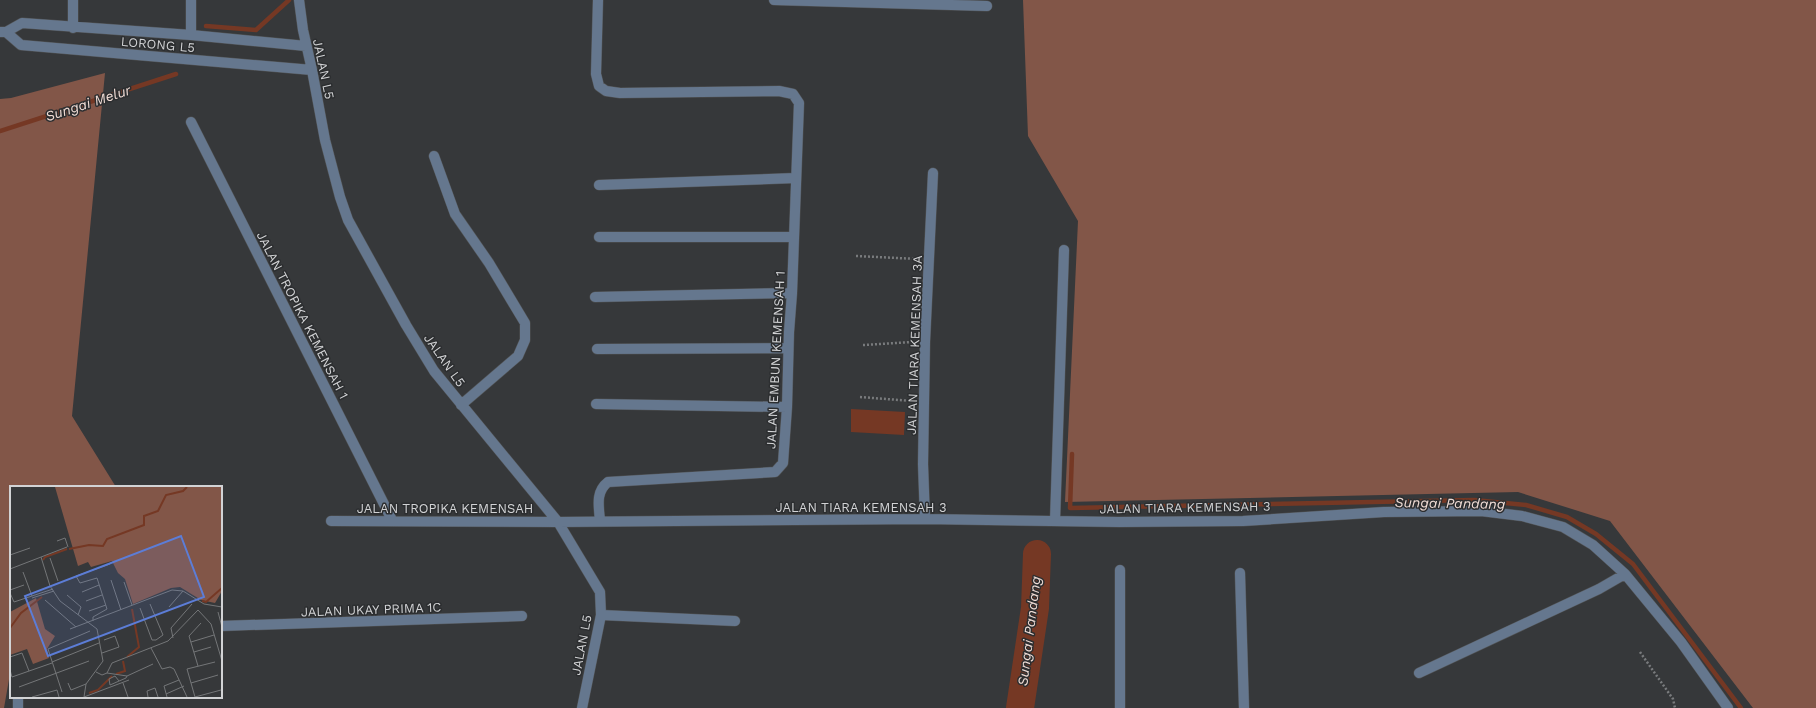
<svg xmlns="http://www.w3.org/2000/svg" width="1816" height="708" viewBox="0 0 1816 708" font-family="'Work Sans',sans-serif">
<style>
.green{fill:#825648}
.water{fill:#753824}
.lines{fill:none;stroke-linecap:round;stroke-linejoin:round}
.stream{stroke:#753824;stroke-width:4.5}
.river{stroke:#753824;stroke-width:28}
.minor-casing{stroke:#525456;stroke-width:11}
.path{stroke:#797b7d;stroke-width:2.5;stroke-dasharray:2 2;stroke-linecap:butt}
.minor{stroke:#65778e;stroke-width:10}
.labels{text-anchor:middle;stroke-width:3;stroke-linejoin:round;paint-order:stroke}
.street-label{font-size:13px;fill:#d2d3d5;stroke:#2c2e30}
.water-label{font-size:14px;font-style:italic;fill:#f1ddd6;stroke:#2c2e30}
.inset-river{fill:none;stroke:#753824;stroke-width:2}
.inset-road{fill:none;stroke:#747678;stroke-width:1}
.view{fill:#5c7dd7;fill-opacity:0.15;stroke:#5c7dd7;stroke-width:2}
.inset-edge{fill:none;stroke:#d2d3d5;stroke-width:2}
</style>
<rect width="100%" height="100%" fill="#36383a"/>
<path class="green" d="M1023 0H1816V708H1753L1610 521 1518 492 1065 502 1078 221 1028 136Z
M105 73 72 416 116 487H11V668L4 708H0V99L11 98Z"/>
<path class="water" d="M851 409 905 412 904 435 851 432Z"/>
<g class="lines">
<path class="stream" d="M206 26 256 30 289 0
M0 131 176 74
M1072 454 1070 508 1474 500 1526 505 1567 517 1596 534 1633 564 1741 708"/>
<path class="river" d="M1020 708 1035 608 1037 554"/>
<g class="minor-casing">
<path id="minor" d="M73 0V28
M191 0V35
M299 0 303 30 312 70 325 140 340 197 348 220 406 325 434 371 558 522 600 592 601 615 582 708
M598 0 596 74 599 86 606 91 620 93 779 91 793 94 799 103 792 293 789 332 787 407 783 463 775 472 608 482C595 492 599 507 600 521
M774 0 987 6
M0 32H6L22 23 191 35 306 46
M6 32 21 45 312 70
M191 122 392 520
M434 156 455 214 489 263 525 323V340L518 356 461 405
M599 185 796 178
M599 237H793
M595 297 792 293
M597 349 788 348
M596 404 787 407
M925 519 923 464 925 342 933 173
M331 521 558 522 925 519 1119 522 1243 521 1384 512 1481 511 1522 516 1563 527 1593 545 1625 574 1681 642 1728 708
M1055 521 1064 250
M1120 570V708
M1240 573 1244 708
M601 615 735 621
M221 626 522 616
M1419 673 1599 589 1625 574
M18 708V697"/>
</g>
<path class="path" d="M856 256 918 259
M863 345 913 342
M860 397 912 401
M1640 652 1673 699 1675 708"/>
<use href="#minor" class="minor"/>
</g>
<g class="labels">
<g class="street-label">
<text transform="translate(158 44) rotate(5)" y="5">LORONG L5</text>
<text transform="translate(324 69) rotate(78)" y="5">JALAN L5</text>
<text transform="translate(303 315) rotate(63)" y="5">JALAN TROPIKA KEMENSAH 1</text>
<text transform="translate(914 345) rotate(-88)" y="5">JALAN TIARA KEMENSAH 3A</text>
<text transform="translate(445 360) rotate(55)" y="5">JALAN L5</text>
<text transform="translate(775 360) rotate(-87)" y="5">JALAN EMBUN KEMENSAH 1</text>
<text x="861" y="512">JALAN TIARA KEMENSAH 3</text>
<text transform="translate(1185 507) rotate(-1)" y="5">JALAN TIARA KEMENSAH 3</text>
<text x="445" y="513">JALAN TROPIKA KEMENSAH</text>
<text transform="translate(371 609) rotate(-2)" y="5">JALAN UKAY PRIMA 1C</text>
<text transform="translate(581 645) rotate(-79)" y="5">JALAN L5</text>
</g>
<g class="water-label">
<text transform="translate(88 103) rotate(-18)" y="5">Sungai Melur</text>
<text transform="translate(1450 503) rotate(1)" y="5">Sungai Pandang</text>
<text transform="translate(1029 631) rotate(-83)" y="5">Sungai Pandang</text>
</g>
</g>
<g transform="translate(10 486)">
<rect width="212" height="212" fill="#36383a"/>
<path d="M45 1H212V105L205 117 191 114 170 101 161 102 123 118 115 93 108 87 102 75 81 81 78 76 68 80ZM26 112 35 143 45 150 37 163 39 172 23 178 17 163 0 169V126Z" fill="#825648"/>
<path class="inset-river" d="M59 63 79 59 93 60 97 53 134 39V30L148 25 156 9 173 5 177 1M33 74 35 71 57 63M192 115 196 116 212 102M0 142 11 127 32 111M117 171 129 161 122 123M106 188 115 185 113 175M79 207 88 204 102 190"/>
<path class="inset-road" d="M47 55 55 52 58 61M0 69 20 62M31 71 40 100 50 115 87 143 93 175 76 198 74 211M40 72 48 95M0 83 57 61M13 86 22 110M101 94 111 124M114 96 122 119M0 104 14 99M72 106 89 99M0 107 4 116 43 103M57 109 71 121 68 129M22 112 44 105M35 114 66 141M76 115 92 109M159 121 173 105M130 122 142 154H146L153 149 140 118M79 125 96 119M208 126 212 141M83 135V131L97 123 87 92 70 97 66 90 100 78M60 143 162 104 173 105 194 118 212 121M163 152 161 142 182 118M181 156 204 149M141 162 152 183 160 181 164 183 177 211M184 166 201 161M92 167 109 161 105 150 94 154M0 171 12 167 19 185M42 176 89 157M188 180 179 150 191 137M0 184 2 191 42 177M86 186 92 189 97 187 117 190 143 178M97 187 102 177 158 155 188 124 201 138 212 175M109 195 105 190 99 193 100 199 116 192 117 190M58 197 61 204 76 198M113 197 118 211M181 197 208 189M9 201 79 175M52 206 38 163 80 145M156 208 174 200M22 211 47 204 49 211M74 211 119 194M138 211 137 205 145 202 148 211M157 211 154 200 169 194M185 211 177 183 205 176M185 211 211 204"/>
<path class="view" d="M171 50 194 111 38 170 15 110Z"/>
<rect width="212" height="212" class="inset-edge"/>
</g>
</svg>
